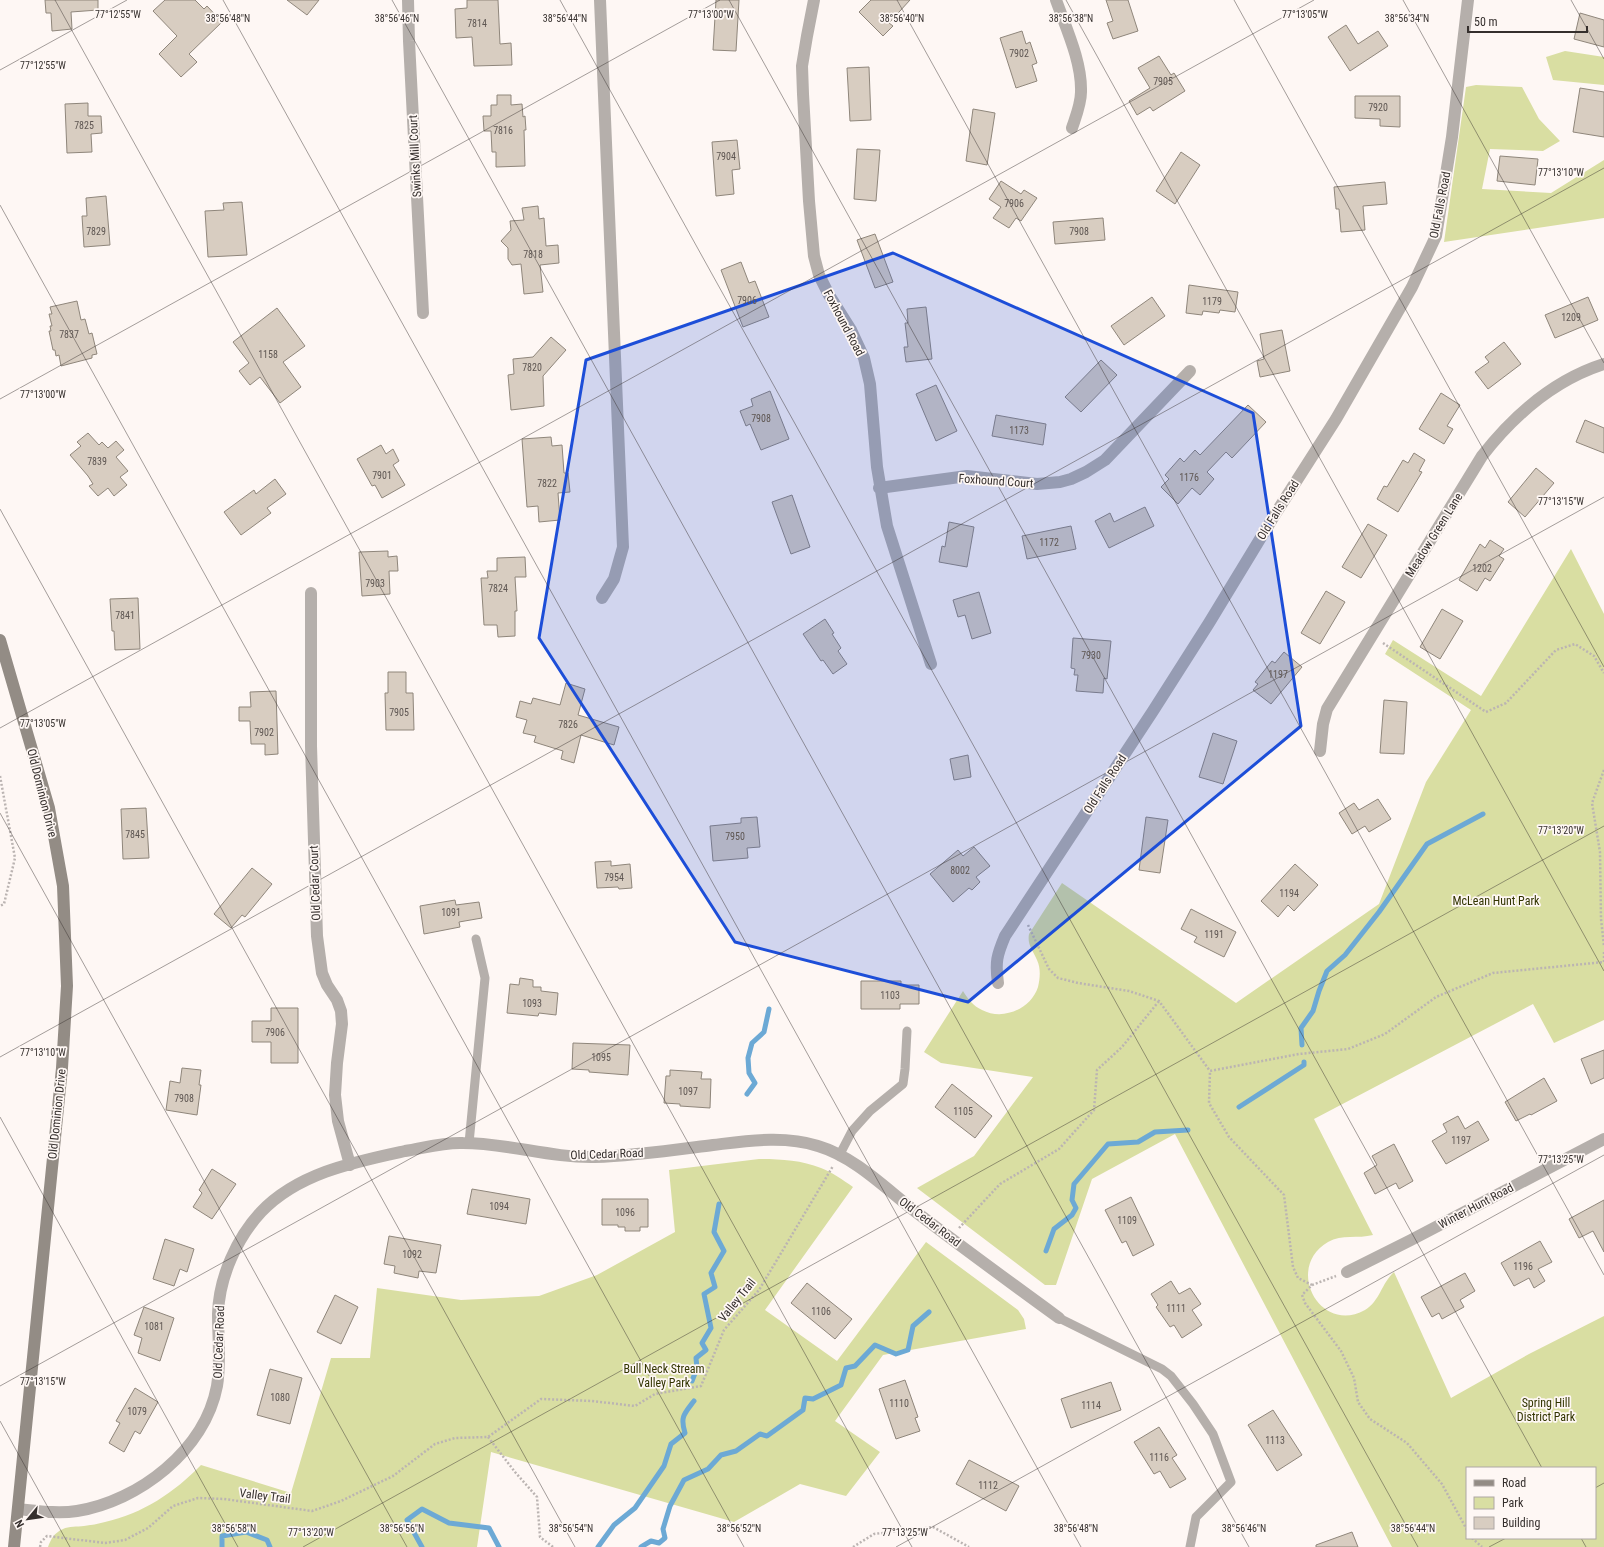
<svg xmlns="http://www.w3.org/2000/svg" width="1604" height="1547" viewBox="0 0 1604 1547" font-family="'Roboto Condensed',sans-serif">
<style>
.green{fill:#d9dea2;fill-rule:evenodd}
.lines{fill:none;stroke-linecap:round;stroke-linejoin:round}
.stream{stroke:#6ca9d5;stroke-width:5}
.building{fill:#d8cdc1;stroke:#8f867b}
.path{stroke:#bbb4b2;stroke-width:2.5;stroke-dasharray:2 2;stroke-linecap:butt}
.lane{stroke:#b5afab;stroke-width:9}
.street{stroke:#b5afab;stroke-width:12}
.secondary{stroke:#938c85;stroke-width:12}
.marked{fill:#1d4ed8;fill-opacity:0.2;stroke:#1d4ed8;stroke-width:3;stroke-linejoin:round}
.ticks{fill:none;stroke:#352f2d;stroke-width:1;stroke-opacity:0.45}
.labels{text-anchor:middle;stroke-width:3.5;stroke-linejoin:round;paint-order:stroke}
.number-label{font-size:10px;fill:#5e5652}
.street-label{font-size:12px;fill:#352f2d;stroke:#fef7f4}
.park-label{font-size:12px;fill:#323400;stroke:#fef7f4}
.ticks-label{font-size:10px;text-anchor:middle;fill:#352f2d;stroke:#fef7f4;stroke-width:3.5;stroke-linejoin:round;paint-order:stroke}
</style>
<rect width="100%" height="100%" fill="#fef7f4"/>
<path class="green" d="M1565 51 1604 57V85L1553 80 1546 57Z
M1476 85 1522 87 1539 119 1560 141 1543 151 1490 149 1482 189 1551 193 1604 160V218L1444 242 1466 87Z
M1571 549 1604 614V1020L1554 1043 1533 1004 1314 1119 1373 1235C1358 1239 1342 1234 1328 1242 1284 1268 1320 1335 1365 1310 1380 1301 1381 1284 1394 1272L1451 1398 1529 1354 1604 1316V1547H1392L1175 1134 1092 1179 1056 1285H1045L917 1188 974 1156 1033 1077 941 1063 924 1052 963 991C968 999 973 1006 982 1010 1003 1021 1031 1009 1038 987 1040 979 1041 968 1037 960 1033 950 1027 945 1029 934L1062 883 1236 1003 1379 904 1426 782 1471 710 1385 654 1393 640 1481 696ZM1467 1468H1595V1538H1467Z
M759 1159C780 1159 801 1160 821 1168 832 1172 843 1180 853 1187L765 1310 837 1361 926 1242 1018 1310 1024 1319 1026 1329 883 1355 835 1421 880 1452 846 1496 800 1484 734 1522 491 1452 477 1547H48C51 1539 54 1533 63 1529 69 1526 77 1527 84 1526 91 1525 98 1524 105 1522 142 1514 175 1492 201 1465L291 1493 331 1358H370L377 1288 461 1300 539 1296 597 1275 675 1232 669 1170Z"/>
<g class="lines">
<path class="stream" d="M1302 1045 1301 1028 1313 1011 1319 991 1327 971 1345 955 1379 912 1427 844 1483 814
M747 1094 755 1083 749 1073 748 1058 752 1043 764 1032 769 1009
M1239 1107 1304 1065V1062
M1046 1251 1054 1229 1072 1215 1076 1208 1072 1200 1074 1184 1108 1144 1138 1142 1155 1132 1188 1130
M692 1381 697 1368 696 1358 706 1350 702 1343 711 1328 704 1294 715 1287 711 1273 724 1251 714 1232 719 1204
M222 1547V1536L246 1532 267 1540 270 1547
M422 1547 407 1520 422 1509 449 1523 489 1528 499 1547
M598 1547 614 1525 635 1508 664 1466 671 1444 685 1433C680 1417 684 1414 694 1401
M641 1547 651 1541 659 1543 665 1538 663 1529 670 1506 684 1480 708 1469 721 1455 736 1451 760 1434 767 1436 803 1410 805 1398 813 1399 841 1385 846 1368 855 1366 875 1345 896 1354 908 1350 913 1326 929 1312"/>
</g>
<path class="building" d="M45 0H98V10L71 12 72 29 52 31 51 13H46Z
M165 0H195L204 9 207 6 222 22 189 54 197 62 181 77 159 54 177 36 153 11Z
M287 0H319L307 15Z
M467 0H498L500 44 511 43 512 65 474 66 472 37 456 38 455 9 467 8Z
M716 0H739L736 51 713 50Z
M871 0H910L889 23 893 26 883 36 859 12Z
M1106 0H1128L1138 31 1113 39 1107 23 1113 21Z
M1580 13 1604 20V47L1574 39Z
M1346 25 1358 44 1378 31 1388 46 1350 71 1328 37Z
M1022 31 1026 44 1030 42 1037 63 1032 65 1037 81 1016 88 1000 38Z
M1159 56 1171 75 1174 73 1185 91 1153 111 1150 107 1137 115 1129 101 1150 88 1138 68Z
M869 67 871 120 850 121 847 68Z
M1580 88 1604 92V137L1573 132Z
M497 95H511V105L522 104 523 117 525 116 526 130H524L525 166 496 167V152H492L491 131H484L483 116H491V105H497Z
M1355 96H1400V127L1380 126V119L1355 118Z
M88 103V116H101L102 133 91 134 92 152 67 153 65 104Z
M973 109 995 113 987 165 966 161Z
M737 140 740 169 732 170 734 194 716 196 712 142Z
M857 149 880 150 876 201 854 199Z
M1181 152 1200 165 1175 204 1156 191Z
M1500 156 1538 159 1535 185 1497 181Z
M1001 181 1021 194 1024 190 1037 198 1021 221 1016 218 1009 228 993 218 1001 207 989 199Z
M1385 182 1387 204 1363 206 1365 230 1341 232 1339 209H1336L1334 187Z
M106 196 110 245 84 247 82 216H87L86 198Z
M242 202 247 255 208 257 205 211 224 210 223 203Z
M538 206 539 219 544 218 546 246 558 245 559 263 540 265 543 292 524 294 521 264 512 265 508 259V248L501 241 511 230 510 221 524 220 522 208Z
M1103 218 1105 240 1055 244 1053 222Z
M875 234 893 282 875 288 857 240Z
M741 262 749 283 755 281 769 317 743 327 721 270Z
M1189 285 1238 292 1235 312 1220 310 1219 313 1203 311 1202 315 1186 313Z
M1152 297 1165 316 1124 345 1111 326Z
M1588 297 1598 320 1555 338 1545 315Z
M77 301 81 320 85 319 89 334 92 333 97 354 92 355V358L61 366 59 355 56 356 55 350H53L49 331H51L50 326H52L49 314H52L50 307Z
M926 307 932 359 906 362 904 347H908L905 323H908L907 309Z
M277 308 305 346 283 362 301 387 280 403 260 377 250 385 239 371 249 363 233 342Z
M1282 330 1290 371 1260 377 1257 361 1264 359 1260 334Z
M551 337 566 350 543 376 544 406 511 410 508 375 514 374 513 359 533 357Z
M1504 342 1521 364 1488 389 1475 372 1489 362 1485 357Z
M1101 360 1117 375 1081 412 1065 397Z
M936 385 957 431 936 441 916 394Z
M770 391 789 439 761 450 750 424 746 426 740 411 753 406 751 399Z
M1441 393 1460 405 1447 426 1453 429 1444 444 1419 429Z
M1248 405 1266 422 1232 458 1226 452 1207 472 1214 479 1200 495 1192 488 1178 504 1161 487 1169 479 1165 475 1180 458 1184 462 1195 450 1200 455Z
M996 415 1046 424 1043 445 992 436Z
M1585 420 1604 428V453L1576 442Z
M88 433 99 445 102 442 108 448 116 441 124 450 116 457 128 471 120 477 127 485 114 496 108 488 98 496 89 486 93 484 88 476 70 455 81 446 77 442Z
M551 437 552 446 562 445 564 473H568L570 492 558 493 560 520 539 522 538 506 527 507 522 439Z
M381 445 386 454 393 449 399 461 393 465 405 485 382 498 375 485 372 486 357 459Z
M1414 453 1425 460 1419 471 1422 472 1398 512 1377 499 1384 486 1387 487 1403 460 1408 463Z
M1536 468 1554 483 1525 517 1508 502Z
M275 479 286 494 267 508 271 513 241 535 224 512 254 490 256 494Z
M792 495 810 547 791 554 772 502Z
M1145 507 1154 526 1109 548 1095 521 1110 513 1114 522Z
M949 522 974 527 967 567 939 562 942 546 945 547Z
M1368 524 1387 535 1361 578 1342 567Z
M1071 526 1076 549 1027 559 1022 536Z
M1490 540 1504 549 1499 556 1504 559 1490 581 1485 578 1477 591 1459 580 1480 544 1485 548Z
M388 551V557L397 556 398 571H389L390 594 362 596 359 552Z
M525 557 526 577H515L517 611H515V636L498 637 497 625H484L481 578H488L487 571H497V558Z
M1326 591 1345 602 1320 644 1301 633Z
M979 592 991 633 972 639 965 615 958 617 953 600Z
M138 598 140 649 115 650 114 631H112L110 599Z
M1442 609 1463 621 1440 659 1420 647Z
M825 619 834 633 832 634 841 648 838 651 847 664 833 674 823 660 821 661 803 634Z
M1073 638 1111 641 1107 679 1104 678 1103 693 1076 691 1078 675H1074L1075 669 1071 668Z
M1284 652 1302 667 1271 704 1253 690 1258 684 1255 682 1272 661 1275 663Z
M388 672H406V693H413L414 730H386L385 693H388Z
M566 683 585 689 578 715 619 727 614 745 581 735 574 763 561 759 563 751 534 742 536 736 523 733 527 720 516 717 520 701 531 704 533 698 560 705Z
M276 691 278 754 265 755V744H251L250 721H239V707H251L250 692Z
M1384 700 1407 702 1404 754 1380 753Z
M1213 733 1237 741 1223 784 1199 777Z
M968 755 971 777 954 780 950 759Z
M1378 799 1391 819 1369 832 1365 826 1352 834 1339 813 1354 803 1359 810Z
M146 808 149 858 123 859 121 809Z
M757 817 760 847 747 848 748 858 713 861 710 826 741 823V818Z
M1146 817 1168 820 1160 873 1139 870Z
M974 847 990 866 976 877 980 882 972 890 969 888 953 902 930 874 958 850 963 856Z
M611 861V866L630 864 632 888 619 889 618 887 597 888 595 862Z
M1295 864 1318 885 1294 911 1288 905 1278 917 1261 901Z
M252 868 272 884 245 917 242 915 231 928 214 914Z
M455 900 456 905 479 902 482 918 459 922 460 927 424 934 420 906Z
M1191 909 1236 932 1224 957 1194 942 1197 937 1181 929Z
M520 978 533 980V987H541V991L558 993 556 1015 539 1013 538 1016 507 1013 510 984 519 985Z
M861 981H901V985H919V1004H900V1009H861Z
M271 1008H298V1063H271V1042H252V1021H271Z
M573 1043 630 1045 628 1075 589 1072V1070L572 1069Z
M1604 1050V1078L1591 1084 1581 1059Z
M182 1068 201 1070 199 1085H201L197 1115 166 1110 170 1081 180 1083Z
M670 1070 702 1072 701 1079H711L710 1108 680 1106V1104L664 1103 666 1076H670Z
M1544 1078 1557 1101 1531 1115 1530 1114 1516 1121 1505 1102Z
M952 1084 992 1116 975 1138 935 1107Z
M1458 1116 1465 1129 1478 1121 1489 1140 1446 1164 1432 1141 1447 1132 1443 1124Z
M1394 1144 1413 1181 1399 1189 1396 1183 1375 1194 1364 1173 1377 1165 1372 1156Z
M212 1169 236 1184 212 1219 193 1207 202 1193 199 1190Z
M472 1189 530 1199 526 1224 467 1214Z
M1131 1197 1154 1245 1133 1256 1126 1241 1122 1243 1105 1210Z
M602 1199H648V1227H640V1231H625V1227H618V1225H602Z
M1604 1200V1252L1593 1231 1579 1238 1569 1219Z
M389 1236 441 1245 436 1273 419 1271 418 1278 394 1273 395 1266 384 1264Z
M165 1239 194 1249 187 1272 180 1269 174 1286 153 1279Z
M1540 1241 1552 1262 1538 1269 1545 1281 1534 1288 1529 1278 1514 1286 1501 1263Z
M1465 1273 1475 1291 1460 1300 1464 1307 1442 1319 1439 1313 1432 1317 1421 1297Z
M1171 1281 1179 1294 1190 1288 1201 1304 1192 1310 1202 1325 1182 1338 1174 1325 1170 1327 1156 1307 1158 1305 1151 1294Z
M807 1283 852 1319 835 1339 791 1303Z
M335 1295 358 1307 341 1344 317 1332Z
M144 1307 174 1318 160 1361 138 1353 142 1338 134 1335Z
M270 1369 302 1378 290 1424 257 1415Z
M905 1380 918 1417 915 1418 920 1431 896 1439 879 1389Z
M1111 1382 1121 1410 1071 1428 1061 1399Z
M135 1388 158 1402 140 1434 135 1431 124 1452 109 1443 120 1423 116 1421Z
M1273 1410 1302 1455 1277 1471 1248 1425Z
M1159 1427 1177 1455 1172 1458 1186 1479 1170 1488 1160 1471 1154 1474 1134 1442Z
M969 1460 1019 1486 1006 1511 956 1484Z
M1352 1532 1358 1547H1316V1545Z"/>
<g class="lines">
<path class="path" d="M1383 643 1486 712 1506 703 1556 650 1575 644 1594 656 1604 673
M1604 770 1592 803 1600 852 1601 919 1604 946
M0 776 15 858 4 904 0 906
M1028 925 1049 969 1058 978 1078 983 1129 991 1159 1001 1210 1071
M959 1228 1000 1184 1059 1149 1094 1110 1097 1070 1122 1047 1159 1001
M1312 1285 1336 1276
M488 1437 515 1472 537 1497 540 1537 553 1547
M1467 1530 1442 1484 1407 1443 1370 1419 1358 1402 1354 1378 1341 1351 1305 1303 1302 1295 1312 1285 1298 1278 1293 1267 1284 1195 1229 1137 1209 1103 1210 1071 1299 1054 1348 1049 1385 1034 1436 997 1493 973 1604 962V950
M1472 1538 1482 1547
M40 1547 41 1542 47 1536 105 1543 125 1540 148 1528 173 1506 198 1498 224 1499 312 1511 341 1501 393 1476 435 1444 455 1438 488 1437 541 1399 592 1401 635 1406 655 1394 701 1386 724 1330 759 1290 833 1166
M853 1547 874 1534 933 1527 969 1547"/>
<path class="lane" d="M469 1143 485 978 476 939
M839 1156 852 1131 870 1111 903 1084 905 1069 907 1031
M1059 1318 1162 1369 1171 1376 1193 1404 1213 1434 1231 1482 1196 1517 1190 1547"/>
<path class="street" d="M408 0 409 41 423 313
M600 0 623 547 614 579 602 598
M814 0 807 36 802 66 803 94 809 201 814 256 819 275 829 295 851 330 864 358 870 384 877 467 887 526 931 664
M1056 0C1066 28 1082 62 1081 92 1081 104 1076 116 1072 128
M879 488 967 476 1037 484 1060 482 1071 479 1086 472 1105 460 1190 371
M311 593V746L317 936 322 973 327 985 337 1000 341 1011 342 1024 337 1063 335 1095 338 1121 350 1165
M1320 751 1323 724 1327 709 1482 456C1514 415 1554 380 1604 364
M998 983C995 962 997 955 1005 936L1153 711 1209 623 1274 516 1336 419 1412 287 1436 236 1452 137 1468 0
M1347 1272 1411 1240 1604 1139
M18 1509C38 1511 58 1514 77 1511 139 1501 205 1450 217 1386 221 1362 218 1338 218 1314 219 1277 237 1238 261 1212 298 1173 354 1162 405 1151 424 1148 444 1142 463 1143 508 1143 550 1158 595 1157 634 1156 674 1150 713 1145 747 1141 784 1135 818 1146 855 1157 886 1189 916 1212 963 1248 1011 1283 1059 1318"/>
<path class="secondary" d="M0 640 49 808 63 886 67 986 62 1068 14 1547"/>
</g>
<path class="marked" d="M893 253 1253 413 1301 726 968 1002 735 942 539 638 586 360Z"/>
<path class="ticks" d="M55 0 912 1547M223 0 1081 1547M392 0 1249 1547M560 0 1418 1547M729 0 1542 1468M897 0 1604 1275M1066 0 1604 971M1234 0 1604 667M1403 0 1604 363M1571 0 1604 59M0 70 127 0M0 205 744 1547M0 399 720 0M0 509 575 1547M0 728 1314 0M0 813 407 1547M0 1057 1604 168M0 1117 238 1547M0 1386 1604 497M0 1421 70 1547M1595 1488 1604 1483M1581 1538 1586 1547M303 1547 1604 826M896 1547 1604 1155M1489 1547 1506 1538"/>
<g class="labels">
<g class="number-label">
<text x="477" y="27">7814</text>
<text x="1019" y="57">7902</text>
<text x="1163" y="85">7905</text>
<text x="1378" y="111">7920</text>
<text x="84" y="129">7825</text>
<text x="503" y="134">7816</text>
<text x="726" y="160">7904</text>
<text x="1014" y="207">7906</text>
<text x="96" y="235">7829</text>
<text x="1079" y="235">7908</text>
<text x="533" y="258">7818</text>
<text x="747" y="304">7906</text>
<text x="1212" y="305">1179</text>
<text x="1571" y="321">1209</text>
<text x="69" y="338">7837</text>
<text x="268" y="358">1158</text>
<text x="532" y="371">7820</text>
<text x="761" y="422">7908</text>
<text x="1019" y="434">1173</text>
<text x="97" y="465">7839</text>
<text x="382" y="479">7901</text>
<text x="1189" y="481">1176</text>
<text x="547" y="487">7822</text>
<text x="1049" y="546">1172</text>
<text x="1482" y="572">1202</text>
<text x="375" y="587">7903</text>
<text x="498" y="592">7824</text>
<text x="125" y="619">7841</text>
<text x="1091" y="659">7930</text>
<text x="1278" y="678">1197</text>
<text x="399" y="716">7905</text>
<text x="568" y="728">7826</text>
<text x="264" y="736">7902</text>
<text x="135" y="838">7845</text>
<text x="735" y="840">7950</text>
<text x="960" y="874">8002</text>
<text x="614" y="881">7954</text>
<text x="1289" y="897">1194</text>
<text x="451" y="916">1091</text>
<text x="1214" y="938">1191</text>
<text x="890" y="999">1103</text>
<text x="532" y="1007">1093</text>
<text x="275" y="1036">7906</text>
<text x="601" y="1061">1095</text>
<text x="688" y="1095">1097</text>
<text x="184" y="1102">7908</text>
<text x="963" y="1115">1105</text>
<text x="1461" y="1144">1197</text>
<text x="499" y="1210">1094</text>
<text x="625" y="1216">1096</text>
<text x="1127" y="1224">1109</text>
<text x="412" y="1258">1092</text>
<text x="1523" y="1270">1196</text>
<text x="1176" y="1312">1111</text>
<text x="821" y="1315">1106</text>
<text x="154" y="1330">1081</text>
<text x="280" y="1401">1080</text>
<text x="899" y="1407">1110</text>
<text x="1091" y="1409">1114</text>
<text x="137" y="1415">1079</text>
<text x="1275" y="1444">1113</text>
<text x="1159" y="1461">1116</text>
<text x="988" y="1489">1112</text>
</g>
<g class="street-label">
<text transform="translate(415 156) rotate(-93)" y="4">Swinks Mill Court</text>
<text transform="translate(1440 205) rotate(-79)" y="4">Old Falls Road</text>
<text transform="translate(844 323) rotate(62)" y="4">Foxhound Road</text>
<text transform="translate(996 481) rotate(4)" y="4">Foxhound Court</text>
<text transform="translate(1278 510) rotate(-58)" y="4">Old Falls Road</text>
<text transform="translate(1434 535) rotate(-58)" y="4">Meadow Green Lane</text>
<text transform="translate(1105 784) rotate(-57)" y="4">Old Falls Road</text>
<text transform="translate(42 793) rotate(76)" y="4">Old Dominion Drive</text>
<text transform="translate(315 883) rotate(-92)" y="4">Old Cedar Court</text>
<text transform="translate(57 1114) rotate(-84)" y="4">Old Dominion Drive</text>
<text transform="translate(607 1154) rotate(-2)" y="4">Old Cedar Road</text>
<text transform="translate(1476 1206) rotate(-28)" y="4">Winter Hunt Road</text>
<text transform="translate(930 1222) rotate(37)" y="4">Old Cedar Road</text>
<text transform="translate(737 1300) rotate(-51)" y="4">Valley Trail</text>
<text transform="translate(219 1342) rotate(-88)" y="4">Old Cedar Road</text>
<text transform="translate(265 1496) rotate(7)" y="4">Valley Trail</text>
</g>
<g class="park-label">
<text x="1496" y="905">McLean Hunt Park</text>
<text x="664" y="1373">Bull Neck Stream<tspan x="664" dy="14">Valley Park</tspan></text>
<text x="1546" y="1407">Spring Hill<tspan x="1546" dy="14">District Park</tspan></text>
</g>
</g>
<g class="ticks-label">
<text x="711" y="18">77°13'00"W</text>
<text x="1305" y="18">77°13'05"W</text>
<text x="118" y="18">77°12'55"W</text>
<text x="228" y="22">38°56'48"N</text>
<text x="397" y="22">38°56'46"N</text>
<text x="565" y="22">38°56'44"N</text>
<text x="902" y="22">38°56'40"N</text>
<text x="1407" y="22">38°56'34"N</text>
<text x="1071" y="22">38°56'38"N</text>
<text x="43" y="69">77°12'55"W</text>
<text x="1561" y="176">77°13'10"W</text>
<text x="43" y="398">77°13'00"W</text>
<text x="1561" y="505">77°13'15"W</text>
<text x="43" y="727">77°13'05"W</text>
<text x="1561" y="834">77°13'20"W</text>
<text x="43" y="1056">77°13'10"W</text>
<text x="1561" y="1163">77°13'25"W</text>
<text x="43" y="1385">77°13'15"W</text>
<text x="234" y="1532">38°56'58"N</text>
<text x="402" y="1532">38°56'56"N</text>
<text x="571" y="1532">38°56'54"N</text>
<text x="739" y="1532">38°56'52"N</text>
<text x="1076" y="1532">38°56'48"N</text>
<text x="1244" y="1532">38°56'46"N</text>
<text x="1413" y="1532">38°56'44"N</text>
<text x="311" y="1536">77°13'20"W</text>
<text x="905" y="1536">77°13'25"W</text>
</g>
<rect x="1466" y="1467" width="130" height="72" fill="#fef7f4" stroke="#aea7a4"/>
<rect x="1474" y="1480" width="20" height="6" fill="#938c85" stroke="#aea7a4"/>
<text x="1502" y="1487" font-size="12" fill="#352f2d">Road</text>
<rect x="1474" y="1497" width="20" height="12" fill="#d9dea2" stroke="#aea7a4"/>
<text x="1502" y="1507" font-size="12" fill="#352f2d">Park</text>
<rect x="1474" y="1517" width="20" height="12" fill="#d8cdc1" stroke="#aea7a4"/>
<text x="1502" y="1527" font-size="12" fill="#352f2d">Building</text>
<g transform="translate(28 1519) rotate(241)" stroke="#fef7f4" stroke-width="3" paint-order="stroke">
<path d="M0-3L7 15L0 10L-7 15Z" fill="#352f2d"/>
<text y="-6" font-size="11" font-weight="bold" text-anchor="middle" fill="#352f2d">N</text>
</g>
<path d="M1468 26v6h119v-6" fill="none" stroke="#352f2d" stroke-width="2"/>
<text x="1474" y="26" font-size="12" fill="#352f2d" stroke="#fef7f4" stroke-width="3" paint-order="stroke">50 m</text>
</svg>
